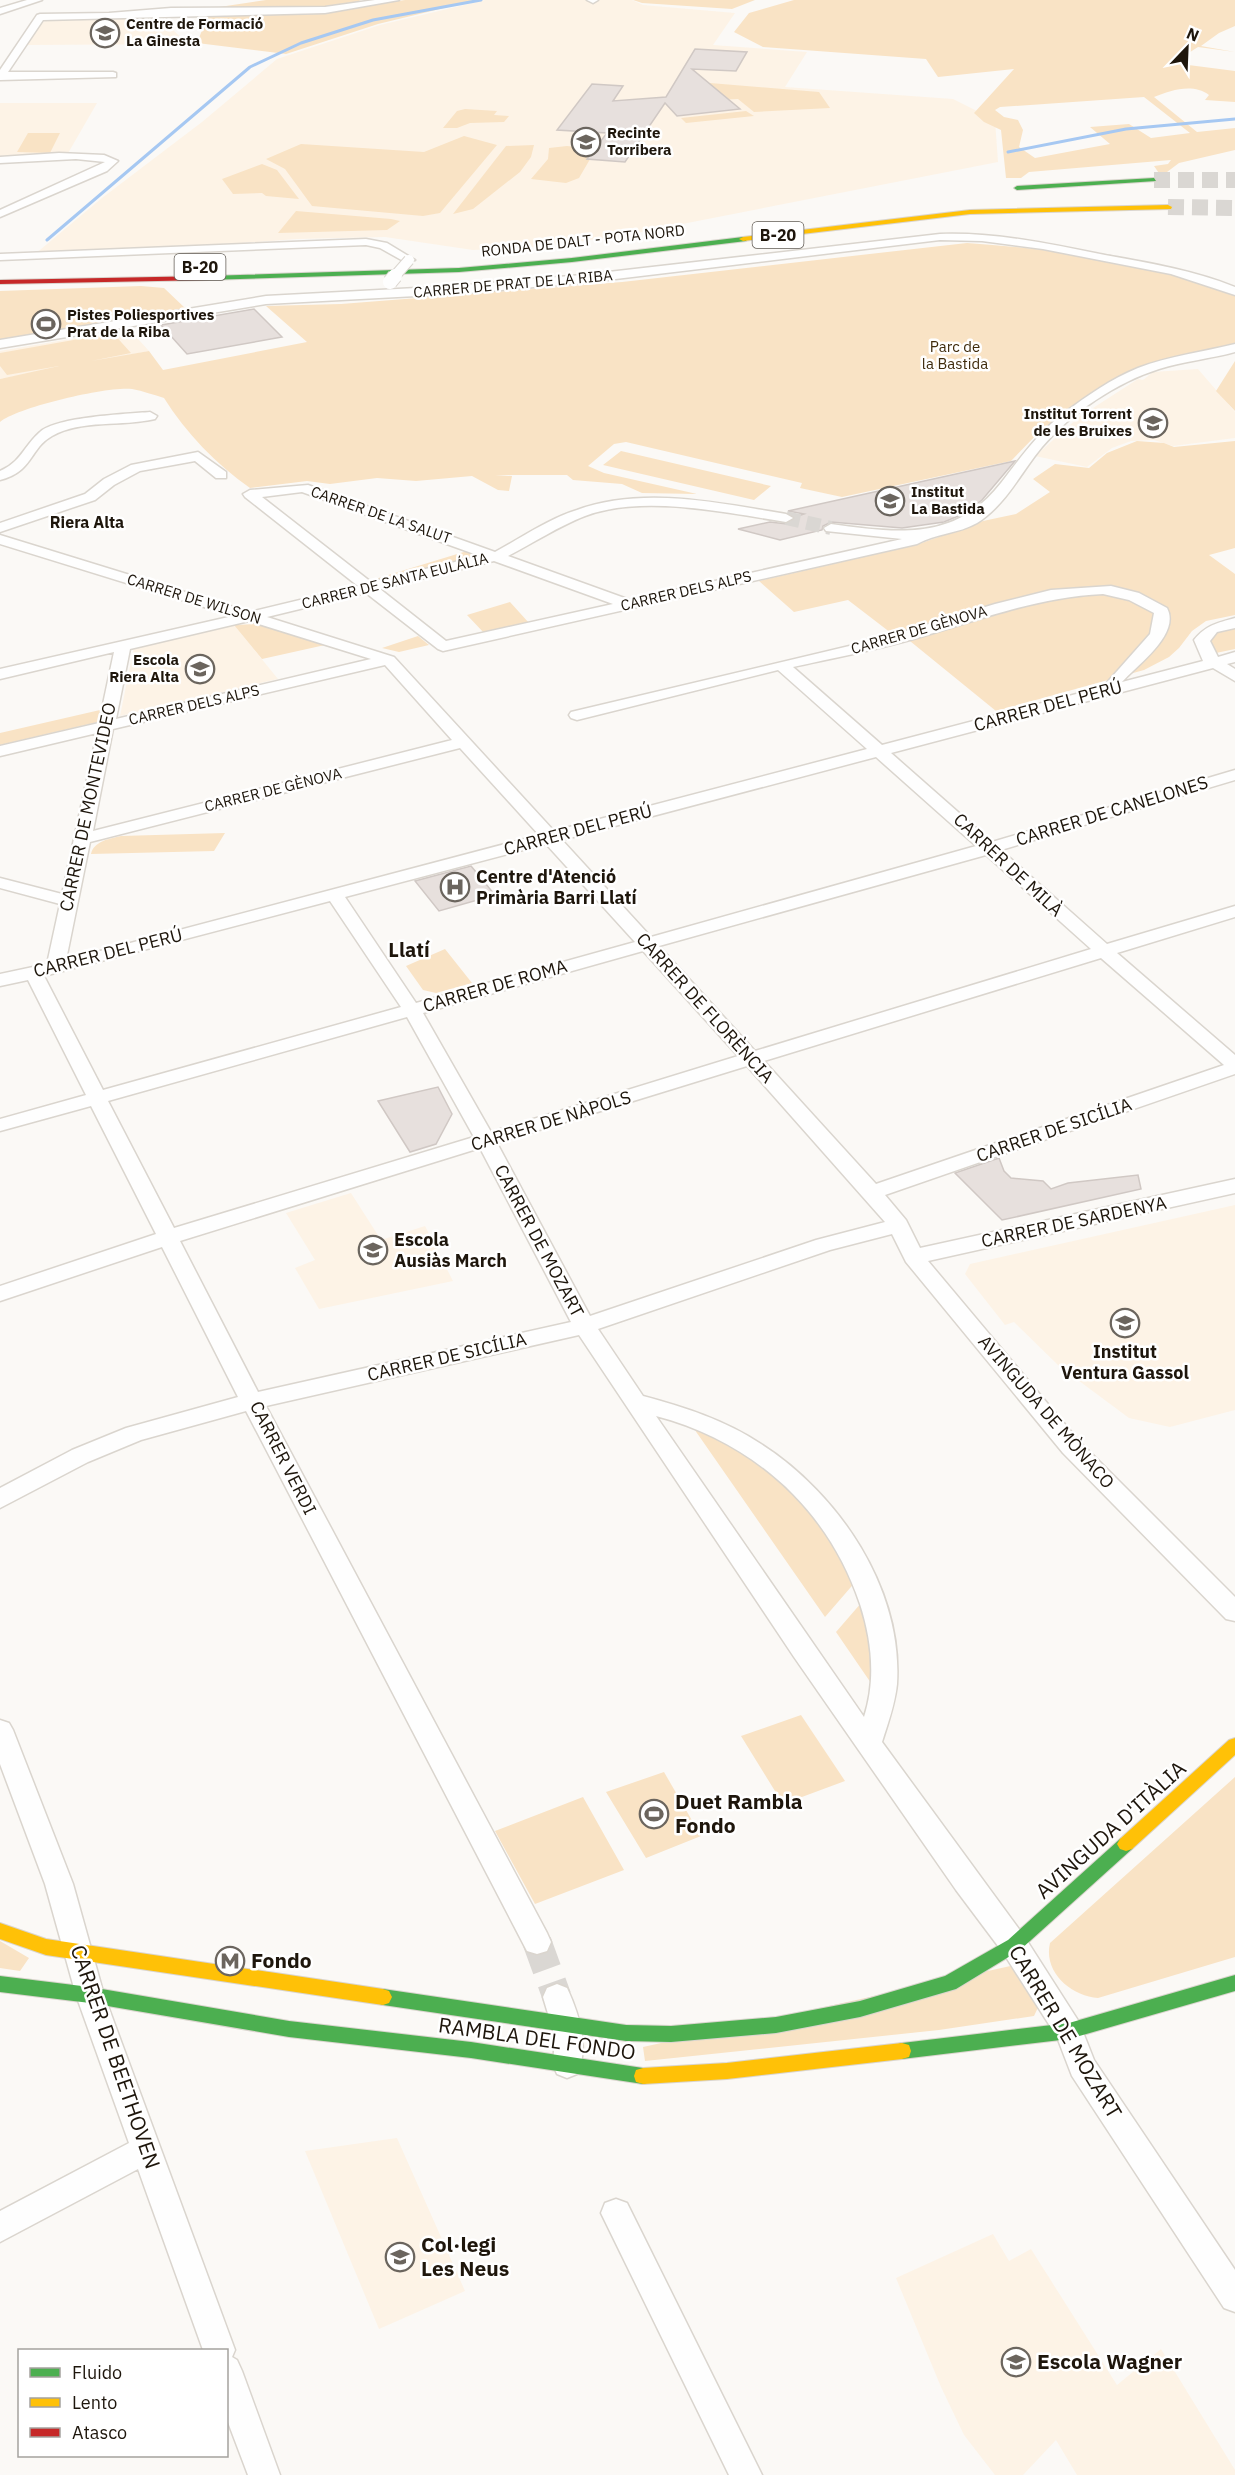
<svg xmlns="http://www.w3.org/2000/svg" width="1235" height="2475" viewBox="0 0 1235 2475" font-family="'IBM Plex Sans',sans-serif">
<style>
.built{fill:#fdf3e6}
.green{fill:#f9e3c5;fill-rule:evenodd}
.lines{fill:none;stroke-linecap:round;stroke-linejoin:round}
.stream{stroke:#a6c8f2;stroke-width:3}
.building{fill:#e7e0dd;stroke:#d0c8c4;stroke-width:1.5}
.street-tunnel-far1{stroke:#dad7d3;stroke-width:14;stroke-dasharray:14 7;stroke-linecap:butt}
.street-tunnel{stroke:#dad7d3;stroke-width:29;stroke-dasharray:29 14;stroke-linecap:butt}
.highway-tunnel{stroke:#dad7d3;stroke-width:16;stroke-dasharray:16 8;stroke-linecap:butt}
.street-casing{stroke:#dad5ce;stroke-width:3}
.fast-casing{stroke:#dad5ce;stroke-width:2}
.slow-casing{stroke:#dad5ce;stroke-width:2}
.jam-casing{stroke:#dad5ce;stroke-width:2}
.street{fill:#fefefe;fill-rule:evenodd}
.fast{fill:#4caf50;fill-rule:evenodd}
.slow{fill:#ffc107;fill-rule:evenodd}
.jam{fill:#c62828;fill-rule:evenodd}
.street-bridge-far1-casing{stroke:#dad5ce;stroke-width:12;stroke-linecap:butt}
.street-bridge-casing{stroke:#dad5ce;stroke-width:16;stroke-linecap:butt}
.street-bridge-far1{stroke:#fefefe;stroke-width:10}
.street-bridge{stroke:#fefefe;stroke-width:14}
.labels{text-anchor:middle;stroke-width:5;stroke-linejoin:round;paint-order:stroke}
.far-poi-label{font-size:15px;font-weight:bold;fill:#1e160c;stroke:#fff;text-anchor:start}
.far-street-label{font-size:15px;fill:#1e160c;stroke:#fff}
.far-park-label{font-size:15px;fill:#3f2b0c;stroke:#fff}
.shield{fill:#fff;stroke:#625c55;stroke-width:1.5}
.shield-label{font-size:16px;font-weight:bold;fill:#1e160c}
.far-neighbourhood-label{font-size:16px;font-weight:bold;fill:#1e160c;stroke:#fff}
.street-label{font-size:18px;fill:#1e160c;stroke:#fff}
.poi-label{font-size:18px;font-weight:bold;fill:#1e160c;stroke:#fff;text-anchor:start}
.neighbourhood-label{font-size:20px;font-weight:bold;fill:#1e160c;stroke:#fff}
.near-poi-label{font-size:21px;font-weight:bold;fill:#1e160c;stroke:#fff;text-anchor:start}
.near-street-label{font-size:21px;fill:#1e160c;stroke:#fff}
</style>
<rect width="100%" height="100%" fill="#fbf9f6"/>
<path class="built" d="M485 0H632L643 5 735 13 713 45 807 52 785 87 953 99 995 120 998 162 626 235 535 247 473 250 385 237 297 239 105 253 34 255 102 198 202 122 277 59 380 25Z
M157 15 188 44 27 45 42 22 52 19Z
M0 103H97L67 155 0 157Z
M129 329 149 351 0 379V351Z
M1198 369 1235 412V438L1173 446 1154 440 1131 441 1112 448 1087 467 1035 456 1079 417 1138 379 1143 380 1153 372Z
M234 625 278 679 120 716 134 647Z
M351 1193 381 1240 425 1226 453 1281 319 1309 295 1268 315 1260 286 1213Z
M1235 1205V1410L1170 1427 1129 1418 1059 1366 1014 1322 1005 1325 965 1274 970 1264Z
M397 2138 465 2291 379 2329 305 2151Z
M993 2234 1009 2261 1031 2249 1117 2385 1161 2349 1235 2470V2475H1077L1056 2440 1023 2475H995L964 2435 941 2387 896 2278Z"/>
<path class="green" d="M266 0H361L345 7 206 9Z
M405 0H477L378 24 286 54 197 43 208 15 322 12Z
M633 0H755L732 9 642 3Z
M794 0H1235V26L1219 33 1201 46 1235 52 1198 47 1173 63 1235 71V102L1205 100 1209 95C1193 83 1171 90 1154 97L1197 132 1235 128V150L1179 163 1163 175V179L1154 166 1168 164 1171 160 1029 172 1021 178H1006L1001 130 984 122 974 113 1014 69 938 77 926 59 763 47 734 32 749 13ZM1144 97 1190 133 1151 138 1129 124 1090 127 1110 144 1035 158 1019 147 1023 130 1018 120 1004 117 995 110 1000 107Z
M686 81 819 92 830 108 754 112 738 99 714 100Z
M465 109 497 111 494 115 509 116 504 122 470 123 457 128H443L457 111Z
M746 111 754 116 686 123 681 118Z
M28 133H60L50 153 17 152Z
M464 136 497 145 440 213 423 216 312 206 285 169 266 159 301 144 424 152Z
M534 145 531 157 520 172 473 209 453 214 506 146Z
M567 146 596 149 579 178 566 183 531 179 548 159 549 148Z
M262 164 277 170 299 199 266 196 262 193 233 194 222 179Z
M296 211 391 219 400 221 387 230 278 233Z
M967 243C1057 249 1150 263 1235 295V344L1135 369 1041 430 1011 461 842 497 800 488 802 483 626 442 614 444 588 466 604 473 697 494 642 493 622 484 573 480 567 475H495L512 476 509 491 498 490 472 476 416 481 377 478 330 484 307 481 250 488C216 464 186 433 164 398 154 395 143 391 132 389 108 386 18 407 0 422V379L59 366 7 375 0 366V353L113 333 131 353 91 361 149 351 163 370 307 342 266 306 341 304 622 282Z
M141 286 164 288 185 308 0 341V291Z
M1235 361V411L1216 391Z
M1137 441 1164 443 1174 447 1235 441V548L1209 555 1235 574V615L1206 621 1192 631 1179 648 1169 657 1144 670 996 711 905 637 891 633 848 600 794 612 759 581 919 544 983 521 1016 514 1050 492 1033 479 1055 464 1089 468 1107 453Z
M621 451 771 486 754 500 603 465Z
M467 551 481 558 379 582 372 580Z
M510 602 529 623 484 633 467 615Z
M258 624 325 645 262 659 234 625Z
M1235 627V649L1216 653 1210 645 1211 638 1218 632Z
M418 636 429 645 399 652 382 648Z
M100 710 98 722 0 745V733Z
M225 833 214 851 91 854C94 841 109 839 121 836Z
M445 949 472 983 436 993 423 990 406 966Z
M690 1423 767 1466 820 1520 857 1580 825 1617Z
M862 1602 871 1642 873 1686 836 1632Z
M801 1715 845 1781 783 1804 741 1736Z
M664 1772 701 1836 646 1858 606 1792Z
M1235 1777V1957L1098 1998C1071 1996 1043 1972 1050 1943Z
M583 1797 624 1870 535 1904 495 1831Z
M0 1941 29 1958 20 1971 0 1968Z
M1015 1965 1041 2001 1034 2016 939 2030 645 2061 643 2047Z"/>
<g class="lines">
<path class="stream" d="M1008 152 1126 129 1235 119
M47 240 250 67 301 43 373 20 481 0"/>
</g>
<path class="building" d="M695 49 747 52 736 71 692 69 740 109 677 116 665 103 625 162 587 159 607 133 557 130 592 84 623 86 613 101 666 97Z
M254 309 282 337 187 354 161 325Z
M1015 461 982 500 963 514 944 522 902 528 831 522 823 526 822 530 780 540 738 529 770 522 787 524 794 520 795 517 804 514 788 511Z
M471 866 495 895 439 911 415 881Z
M438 1087 452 1114 436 1144 410 1152 378 1101Z
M999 1158 1004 1171 1011 1178 1043 1181 1051 1189 1068 1183 1138 1175 1141 1189 1002 1220 955 1173Z"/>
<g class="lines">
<path class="street-tunnel-far1" d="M786 518 831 528"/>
<path class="street-tunnel" d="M537 1942 557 1997"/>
<path class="highway-tunnel" d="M1154 180H1235
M1168 207 1235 208"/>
<g class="street-casing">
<path id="street" d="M27 0H42L0 14V8Z
M375 0H399L325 13 43 20 8 72H113L116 73V77L0 80V70L37 15 40 14 109 13 171 8 325 7Z
M587 0H598L593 3Z
M59 153 104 155 118 161 107 171 0 217V210L105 162 76 159 0 163V157Z
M940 234C996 232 1050 244 1105 255 1149 263 1193 270 1235 287V295L1171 274 1043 249 982 241 940 240 582 283 454 294 266 304 0 348V340L266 296 454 286 582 275Z
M366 239 387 243 415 260 405 262 380 248 366 245 0 260V254Z
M1235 344V352C1210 359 1184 361 1159 369 1117 382 1071 413 1042 447 1021 472 1006 505 977 523 958 534 936 533 917 544L443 651 438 649 366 593 267 617 394 657 554 831 867 749 778 670 577 720 571 718 569 715 571 712 883 638 995 604 1051 590 1111 586 1139 593 1167 608C1181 634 1137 665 1122 682L1203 661 1194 640C1206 625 1217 623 1235 618V628L1217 632 1210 641 1218 657 1235 652V662L1227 664 1235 669V681L1213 668 891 753 992 842 1235 770V780L1001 850 1107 944 1235 906V917L1117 953 1235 1055V1074L885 1195 906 1220 920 1248 1235 1179V1193L928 1261 1079 1441 1235 1597V1621L1226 1619 1063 1453 906 1262 892 1234 830 1250 598 1329 643 1396C684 1407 725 1420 761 1444 839 1494 903 1589 897 1684 895 1704 888 1723 882 1742L1024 1936 1079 2022 1094 2060 1235 2270V2312L1224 2308 1072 2076 1057 2037 1004 1954 956 1890 794 1657 579 1335 266 1406 547 1933 551 1942 547 1951 537 1954 527 1951 246 1411 141 1440 88 1462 0 1508V1488L72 1450 126 1428 238 1397 162 1247 0 1301V1286L156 1234 91 1106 0 1131V1119L86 1095 28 980 0 986V974L47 964 60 904 0 888V878L62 894 97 733 0 756V746L99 723 114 652 0 679V669L233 616 0 544V535L250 612 358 586 245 497 243 494 250 490 308 485 495 552C521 538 548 519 577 510 643 486 719 503 786 514L793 518 786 522C727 513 643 494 585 516 559 526 533 543 508 556L630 600 902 539 826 531 824 528 831 524C897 533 955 542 1001 483 1021 457 1038 433 1064 413 1087 396 1111 379 1138 368 1169 356 1203 352 1235 344ZM302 492 480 556 371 582 262 497ZM494 561 613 604 446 641 380 589ZM1103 594 1129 600 1154 613 1150 634 1103 687 882 745 793 667C834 658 876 650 917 638 979 620 1037 597 1103 594ZM249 621 371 659 116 719 130 649ZM385 665 452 740 93 831 113 729ZM460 748 539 835 66 960 90 842ZM876 757 976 846 651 937 562 840ZM546 844 635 942 416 1003 345 897ZM986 855 1091 949 755 1051 659 946ZM330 901 401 1007 103 1090 44 976ZM643 951 738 1056 491 1132 423 1013ZM1101 958 1224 1065 876 1184 764 1061ZM407 1017 474 1137 174 1228 108 1101ZM747 1066 885 1222 816 1240 590 1316 497 1143ZM480 1148 571 1322 258 1392 180 1241ZM656 1416C754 1442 828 1509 860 1604 872 1641 876 1680 864 1717Z
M150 412 157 416 155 419C122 427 82 419 52 436 30 448 33 472 0 480V471C21 462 24 446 40 432 56 417 126 414 150 412Z
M198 452 226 472V478H216L195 461 140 471 114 485 95 500 0 532V523L85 494 104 479 131 465Z
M0 1720 9 1723 13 1730 73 1884 104 1995 235 2350 232 2357 237 2360 242 2371 280 2475H248L226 2417V2350H203L138 2169 0 2242V2211L129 2143 76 1995 45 1884 0 1764Z
M557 1984 567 1988C579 2014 590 2047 577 2074L567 2078 557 2074 553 2065 555 2037 543 1997 547 1988Z
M616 2199 627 2203 762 2475H729L601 2213 605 2203Z"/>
</g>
<g class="fast-casing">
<path id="fast" d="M1154 178 1156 181 1017 190 1014 188 1017 186Z
M743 237 747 239 746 241 572 262 459 272 207 280 203 278 207 276 459 268 572 258Z
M1126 1837 1132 1839 1135 1844 1132 1849 1020 1950 956 1989 860 2017 776 2033 671 2042 626 2041 383 2005 377 2003 374 1997 377 1991 383 1989 626 2025 671 2026 776 2017 860 2001 945 1976 1008 1940 1120 1839Z
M1235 1975V1991L1069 2039 902 2059 895 2057 893 2051 895 2045 902 2043 1069 2023Z
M0 1976 90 1987 289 2021 471 2042 643 2068 650 2070 652 2076 650 2082 643 2084 471 2058 289 2037 90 2003 0 1992Z"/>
</g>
<g class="slow-casing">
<path id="slow" d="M1168 205 1172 207 1171 209 970 214 743 241 739 239 743 237 970 210Z
M1235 1738V1755L1132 1849 1126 1851 1120 1849 1117 1844 1120 1839 1229 1740Z
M0 1923 46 1939 383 1989 389 1991 392 1997 389 2003 383 2005 46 1955 0 1939Z
M902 2043 909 2045 911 2051 909 2057 902 2059 727 2079 643 2084 636 2082 634 2076 636 2070 643 2068 727 2063Z"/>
</g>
<g class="jam-casing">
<path id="jam" d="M207 276H210V280L0 284V280Z"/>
</g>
<use href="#street" class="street"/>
<use href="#fast" class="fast"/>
<use href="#slow" class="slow"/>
<use href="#jam" class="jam"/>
<g class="street-bridge-far1-casing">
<path id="street-bridge-far1" d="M394 277 409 260"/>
</g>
<g class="street-bridge-casing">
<path id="street-bridge" d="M390 282 395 276"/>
</g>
<use href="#street-bridge-far1" class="street-bridge-far1"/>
<use href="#street-bridge" class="street-bridge"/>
</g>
<defs>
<g id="university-ring" transform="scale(1.5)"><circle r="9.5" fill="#fff" stroke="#6b655e" stroke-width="1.5"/><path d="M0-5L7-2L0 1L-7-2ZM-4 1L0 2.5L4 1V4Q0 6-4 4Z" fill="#6b655e"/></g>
<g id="stadium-ring" transform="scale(1.5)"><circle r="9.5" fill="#fff" stroke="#6b655e" stroke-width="1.5"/><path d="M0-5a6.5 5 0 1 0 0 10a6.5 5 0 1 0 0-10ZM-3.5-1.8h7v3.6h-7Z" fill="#6b655e"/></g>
<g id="school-ring" transform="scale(1.5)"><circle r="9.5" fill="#fff" stroke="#6b655e" stroke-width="1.5"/><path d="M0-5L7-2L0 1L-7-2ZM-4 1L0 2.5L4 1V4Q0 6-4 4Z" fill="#6b655e"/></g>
<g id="hospital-ring" transform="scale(1.5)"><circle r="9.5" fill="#fff" stroke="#6b655e" stroke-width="1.5"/><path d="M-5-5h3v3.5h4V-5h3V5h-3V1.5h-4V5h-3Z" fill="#6b655e"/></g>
<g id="metro-ring" transform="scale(1.5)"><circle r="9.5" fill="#fff" stroke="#6b655e" stroke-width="1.5"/><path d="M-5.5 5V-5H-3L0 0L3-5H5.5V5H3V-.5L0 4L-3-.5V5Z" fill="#6b655e"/></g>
</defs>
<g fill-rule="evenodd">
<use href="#university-ring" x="105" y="33"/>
<use href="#university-ring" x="586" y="142"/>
<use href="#stadium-ring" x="46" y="324"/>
<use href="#school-ring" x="1153" y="423"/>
<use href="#school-ring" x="890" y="501"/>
<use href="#school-ring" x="200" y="669"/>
<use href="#hospital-ring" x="455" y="887"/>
<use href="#school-ring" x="373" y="1250"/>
<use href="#school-ring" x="1125" y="1323"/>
<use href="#stadium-ring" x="654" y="1814"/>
<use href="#metro-ring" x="230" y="1961"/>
<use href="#school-ring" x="400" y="2257"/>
<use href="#school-ring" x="1016" y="2362"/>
</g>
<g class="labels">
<g class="far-poi-label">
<text x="126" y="29">Centre de Formació<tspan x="126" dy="17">La Ginesta</tspan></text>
<text x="607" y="138">Recinte<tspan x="607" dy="17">Torribera</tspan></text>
<text x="67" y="320">Pistes Poliesportives<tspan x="67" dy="17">Prat de la Riba</tspan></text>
<text x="1132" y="419" text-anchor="end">Institut Torrent<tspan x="1132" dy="17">de les Bruixes</tspan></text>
<text x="911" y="497">Institut<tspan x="911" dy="17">La Bastida</tspan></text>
<text x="179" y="665" text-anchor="end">Escola<tspan x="179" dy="17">Riera Alta</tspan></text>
</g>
<g class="far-street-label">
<text transform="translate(583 241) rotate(-6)" y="5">RONDA DE DALT - POTA NORD</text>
<text transform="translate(513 284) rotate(-5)" y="5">CARRER DE PRAT DE LA RIBA</text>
<text transform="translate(381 515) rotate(19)" y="5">CARRER DE LA SALUT</text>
<text transform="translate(395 581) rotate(-14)" y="5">CARRER DE SANTA EULÁLIA</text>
<text transform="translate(686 591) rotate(-13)" y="5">CARRER DELS ALPS</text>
<text transform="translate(194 599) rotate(17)" y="5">CARRER DE WILSON</text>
<text transform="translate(919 630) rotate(-16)" y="5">CARRER DE GÈNOVA</text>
<text transform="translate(194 705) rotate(-13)" y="5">CARRER DELS ALPS</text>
<text transform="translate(273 790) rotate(-14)" y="5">CARRER DE GÈNOVA</text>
</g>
<g class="far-park-label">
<text x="955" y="352">Parc de<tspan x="955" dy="17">la Bastida</tspan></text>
</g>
<g class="shield">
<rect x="752.5" y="222" width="51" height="26" rx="4.5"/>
<rect x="174.5" y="254" width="51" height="26" rx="4.5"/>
</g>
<g class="shield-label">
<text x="778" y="241">B-20</text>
<text x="200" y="273">B-20</text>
</g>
<g class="far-neighbourhood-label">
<text x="87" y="528">Riera Alta</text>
</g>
<g class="street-label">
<text transform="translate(1048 706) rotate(-15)" y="6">CARRER DEL PERÚ</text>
<text transform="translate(88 807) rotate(-78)" y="6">CARRER DE MONTEVIDEO</text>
<text transform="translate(1112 811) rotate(-17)" y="6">CARRER DE CANELONES</text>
<text transform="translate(578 830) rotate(-15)" y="6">CARRER DEL PERÚ</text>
<text transform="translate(1008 865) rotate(43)" y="6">CARRER DE MILÀ</text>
<text transform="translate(108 953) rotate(-14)" y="6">CARRER DEL PERÚ</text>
<text transform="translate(495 986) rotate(-16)" y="6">CARRER DE ROMA</text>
<text transform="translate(705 1008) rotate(48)" y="6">CARRER DE FLORÈNCIA</text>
<text transform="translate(551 1121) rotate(-17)" y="6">CARRER DE NÀPOLS</text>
<text transform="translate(1054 1130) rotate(-19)" y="6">CARRER DE SICÍLIA</text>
<text transform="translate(1074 1222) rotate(-12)" y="6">CARRER DE SARDENYA</text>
<text transform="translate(539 1241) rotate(62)" y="6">CARRER DE MOZART</text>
<text transform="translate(447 1357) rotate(-13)" y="6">CARRER DE SICÍLIA</text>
<text transform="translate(1046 1412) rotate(49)" y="6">AVINGUDA DE MÒNACO</text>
<text transform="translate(283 1458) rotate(63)" y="6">CARRER VERDI</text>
</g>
<g class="poi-label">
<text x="476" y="883">Centre d'Atenció<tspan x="476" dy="21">Primària Barri Llatí</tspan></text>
<text x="394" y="1246">Escola<tspan x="394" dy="21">Ausiàs March</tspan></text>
<text x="1125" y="1358" text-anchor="middle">Institut<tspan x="1125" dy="21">Ventura Gassol</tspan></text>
</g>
<g class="neighbourhood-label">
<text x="409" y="957">Llatí</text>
</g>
<g class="near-poi-label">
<text x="675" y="1809">Duet Rambla<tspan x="675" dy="24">Fondo</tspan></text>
<text x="251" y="1968">Fondo</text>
<text x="421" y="2252">Col·legi<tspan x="421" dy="24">Les Neus</tspan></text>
<text x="1037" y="2369">Escola Wagner</text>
</g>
<g class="near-street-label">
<text transform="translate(1111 1830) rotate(-42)" y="7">AVINGUDA D'ITÀLIA</text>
<text transform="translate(1065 2032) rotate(59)" y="7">CARRER DE MOZART</text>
<text transform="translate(537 2039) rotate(8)" y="7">RAMBLA DEL FONDO</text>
<text transform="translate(115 2057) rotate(71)" y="7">CARRER DE BEETHOVEN</text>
</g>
</g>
<rect x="18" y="2349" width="210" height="108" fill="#ffffff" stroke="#a5a29e" stroke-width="1.5"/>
<rect x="30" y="2368" width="30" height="9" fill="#4caf50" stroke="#a5a29e" stroke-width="1.5"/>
<text x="72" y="2379" font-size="18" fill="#1e160c">Fluido</text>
<rect x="30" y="2398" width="30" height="9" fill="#ffc107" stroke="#a5a29e" stroke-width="1.5"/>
<text x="72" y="2409" font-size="18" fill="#1e160c">Lento</text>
<rect x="30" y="2428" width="30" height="9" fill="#c62828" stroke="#a5a29e" stroke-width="1.5"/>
<text x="72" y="2439" font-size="18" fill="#1e160c">Atasco</text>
<g transform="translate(1187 48) rotate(23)" stroke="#ffffff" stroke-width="4.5" paint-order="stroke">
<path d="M0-4.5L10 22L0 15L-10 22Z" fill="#1e160c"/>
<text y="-9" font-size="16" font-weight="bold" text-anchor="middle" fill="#1e160c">N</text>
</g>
</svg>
